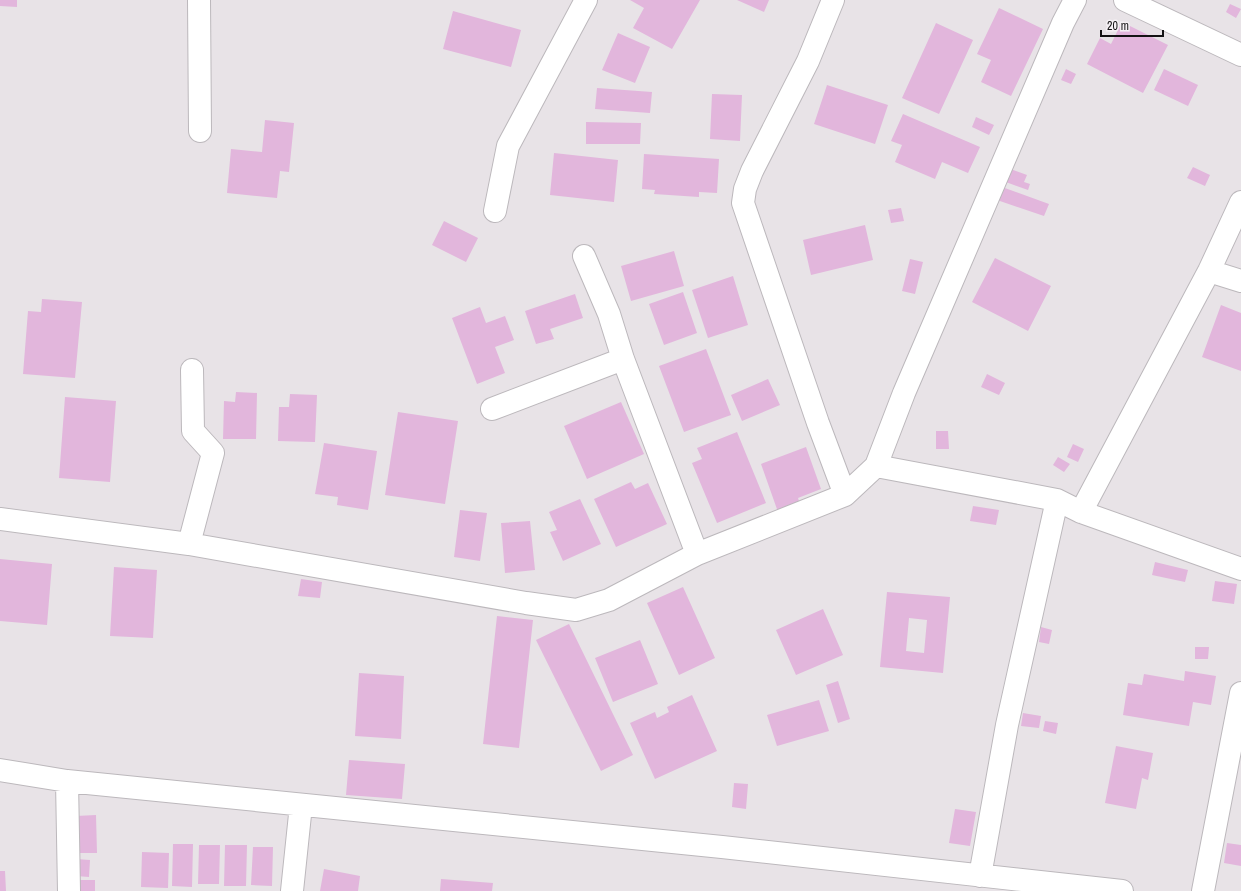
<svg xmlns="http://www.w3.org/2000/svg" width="1241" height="891" viewBox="0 0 1241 891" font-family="'Archivo Narrow',sans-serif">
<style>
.building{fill:#e2b6dc;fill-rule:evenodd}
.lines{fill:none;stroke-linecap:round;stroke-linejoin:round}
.street-casing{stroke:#bcb8bc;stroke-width:24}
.street{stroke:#fff;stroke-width:22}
</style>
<rect width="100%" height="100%" fill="#e8e3e7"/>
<path class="building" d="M0 0H17V7L0 6Z
M630 0H700L672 49 633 28 644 8Z
M737 0H769L764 12Z
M1230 4 1241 9 1236 18 1226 12Z
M999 8 1043 29 1011 96 981 82 991 60 977 54Z
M453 11 521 30 511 67 443 49Z
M1122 22 1168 45 1143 93 1087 64 1100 38 1111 44Z
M936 23 973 40 939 114 902 98Z
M618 33 650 47 635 83 602 70Z
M1066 69 1076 74 1071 84 1061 80Z
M1164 69 1198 85 1188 106 1154 90Z
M827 85 888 105 875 144 814 124Z
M597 88 652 92 650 113 595 109Z
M712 94 742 95 740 141 710 139Z
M903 114 980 147 968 173 942 162 935 179 895 162 902 145 891 141Z
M976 117 994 125 989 135 972 127Z
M265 120 294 123 289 172 280 171 277 198 227 193 231 149 262 152Z
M586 122 641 123 640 144H586Z
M554 153 618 160 614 202 550 195Z
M644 154 719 159 717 193 699 192V197L654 194 655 190 642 189Z
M1193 167 1210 175 1205 186 1187 178Z
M1008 168 1027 175 1024 182 1030 184 1028 190 1003 181Z
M1002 187 1049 204 1044 216 997 200Z
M901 208 904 221 891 223 888 210Z
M444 221 478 238 466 262 432 245Z
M865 225 873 260 811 275 803 240Z
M674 251 684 286 631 301 621 266Z
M995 258 1051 286 1028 331 972 302Z
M910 259 923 262 915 294 902 291Z
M733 276 748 325 708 338 692 290Z
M683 292 697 333 664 345 649 304Z
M575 294 583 318 550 329 554 339 536 344 525 311Z
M42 299 82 302 75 378 23 374 28 311 41 312Z
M1221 305 1241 313V371L1202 357Z
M480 307 486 323 505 316 514 340 495 347 505 373 477 384 452 318Z
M706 349 731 415 684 432 659 366Z
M987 374 1005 383 999 395 981 387Z
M768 379 780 405 742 421 731 395Z
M236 392 257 393 256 439H223L224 401 235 402Z
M290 394 317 395 315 442 278 441 279 407H289Z
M65 397 116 401 110 482 59 478Z
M621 402 644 454 587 479 564 426Z
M398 412 458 421 445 504 385 495Z
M936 431H948L949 449H936Z
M737 432 766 503 717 523 692 463 702 459 697 448Z
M324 443 377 451 368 510 337 505 338 497 315 494Z
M1073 444 1084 449 1078 462 1067 457Z
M806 447 821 489 798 498 800 504 778 512 761 464Z
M1058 457 1070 464 1064 472 1053 465Z
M631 482 635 489 648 483 667 524 616 547 594 499Z
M580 499 601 544 563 561 550 532 557 530 549 512Z
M973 506 999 510 996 525 970 521Z
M460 510 487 513 480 561 454 557Z
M530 521 535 570 505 573 501 523Z
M0 559 52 564 47 625 0 621Z
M1155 562 1188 570 1185 582 1152 575Z
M114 567 157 570 153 638 110 636Z
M301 579 322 582 320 598 298 596Z
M1215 581 1237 584 1234 604 1212 601Z
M683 587 715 658 679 675 647 603Z
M887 592 950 597 943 673 880 667ZM909 618 927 620 924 653 906 651Z
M823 609 843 655 796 675 776 630Z
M497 616 533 620 519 748 483 744Z
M569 624 633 755 601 771 536 640Z
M1041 627 1052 630 1049 644 1039 642Z
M640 640 658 684 613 702 595 658Z
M1195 647H1209L1208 659H1195Z
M1185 671 1216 676 1211 705 1193 702 1189 726 1123 715 1128 683 1142 685 1144 674 1184 681Z
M359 673 404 676 401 739 355 736Z
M838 681 850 719 838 723 826 685Z
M692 695 717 751 655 779 630 723 655 712 657 718 669 712 667 707Z
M819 700 829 731 777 746 767 715Z
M1023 713 1041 716 1039 728 1021 726Z
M1045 721 1058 723 1056 734 1043 731Z
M1116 746 1153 753 1148 780 1142 778 1136 809 1105 803Z
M349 760 405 764 402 799 346 795Z
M734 783 748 784 746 809 732 807Z
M955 809 976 812 970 846 949 843Z
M96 815 97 853H77L76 816Z
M1227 843 1241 845V866L1224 863Z
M173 844H193L192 887 172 886Z
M199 845H220L219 884H198Z
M225 845H247L246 886H224Z
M253 847H273L272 886 251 885Z
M142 852 169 853 168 888 141 887Z
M76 859 90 860 89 877 76 876Z
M324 869 360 876 358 891H320Z
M0 871H5L6 891H0Z
M441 879 493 883 492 891H440Z
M76 880H95V891H76Z"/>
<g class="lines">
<g class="street-casing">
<path id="street" d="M199 0 200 131
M833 0 808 61 752 171 745 189 743 203 818 423 845 495
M1125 0 1241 55
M495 211 508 146 586 0
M584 256 609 314 623 359 697 554
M1209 271 1241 281
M492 409 623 359
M876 466 1057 500 1081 512 1241 569
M1081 512 1209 271 1241 202
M0 519 189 544 526 603 576 610 609 600 697 554 845 495 876 466 904 393 1063 23 1075 0
M189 544 213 453 193 431 192 370
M0 770 67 781 722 847 1122 891
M67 781 69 891
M980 876 1007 725 1057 500
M292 891 301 805
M1203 891 1241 693"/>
</g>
<use href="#street" class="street"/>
</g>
<path d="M1101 30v6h62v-6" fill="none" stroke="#141314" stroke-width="2"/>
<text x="1107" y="30" font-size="12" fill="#141314" stroke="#f5f0f4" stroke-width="3" paint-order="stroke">20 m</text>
</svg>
